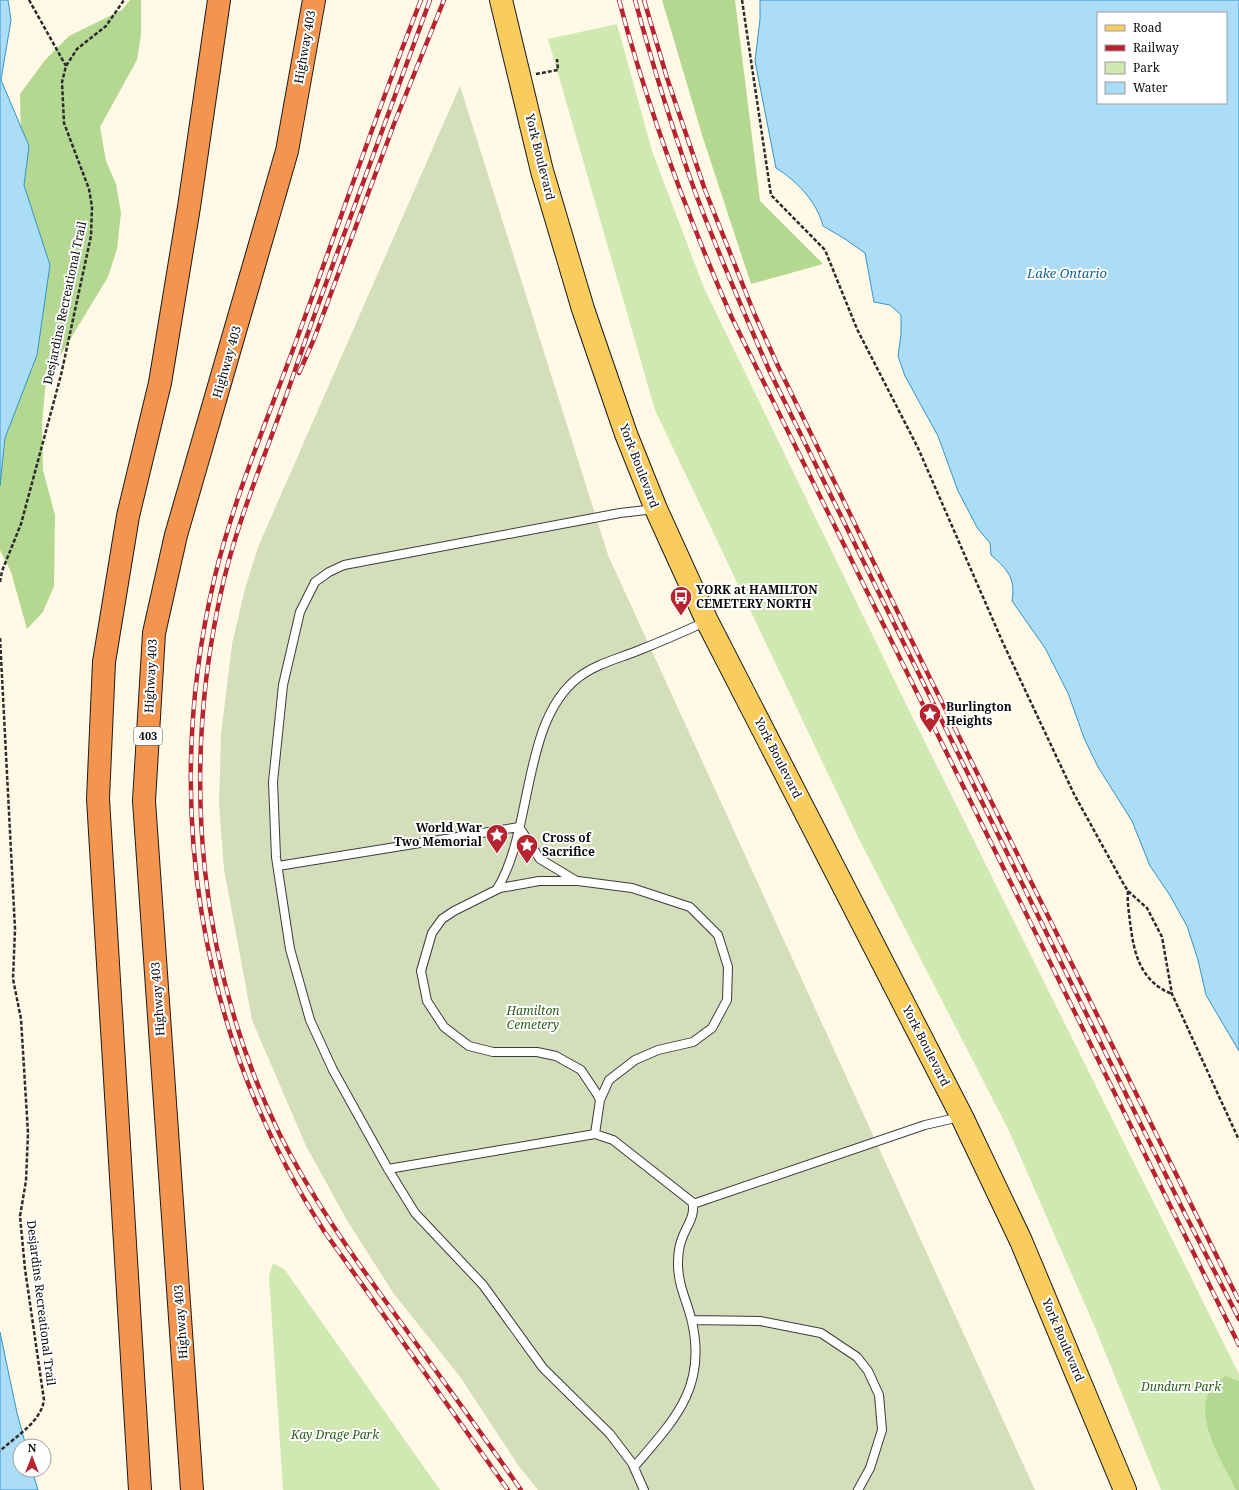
<svg xmlns="http://www.w3.org/2000/svg" width="1239" height="1490" viewBox="0 0 1239 1490" font-family="'Noto Serif',serif">
<style>
.green{fill:#d0e8b2}
.forest{fill:#b4d891}
.cemetery{fill:#d4deba}
.water{fill:#acddf6;stroke:#3394cc;fill-rule:evenodd}
.lines{fill:none;stroke-linecap:round;stroke-linejoin:round}
.lane-casing{stroke:#3d3d3d;stroke-width:10}
.primary-casing{stroke:#1b1b1b;stroke-width:24}
.highway-casing{stroke:#1b1b1b;stroke-width:24}
.path{stroke:#2c2c2c;stroke-width:2.5;stroke-dasharray:4 2;stroke-linecap:butt}
.lane{stroke:#fff;stroke-width:8}
.primary{stroke:#f9cd5d;stroke-width:22}
.highway{stroke:#f4954f;stroke-width:22}
.rail-casing{stroke:#b82330;stroke-width:4.5}
.rail{stroke:#fff;stroke-width:3;stroke-dasharray:9;stroke-linecap:butt}
.labels{text-anchor:middle;stroke-width:4;stroke-linejoin:round;paint-order:stroke}
.shield{fill:#fff;stroke:#545454;stroke-width:1}
.shield-label{font-size:11px;font-weight:bold;fill:#0a0a0a}
.street-label{font-size:12px;fill:#0a0a0a;stroke:#fff}
.poi-label{font-size:12px;font-weight:bold;fill:#0a0a0a;stroke:#fff;text-anchor:start}
.park-label{font-size:12px;font-style:italic;fill:#2c601c;stroke:#fff}
.water-label{font-size:13px;font-style:italic;fill:#156499;stroke:#fff}
</style>
<rect width="100%" height="100%" fill="#fff9e6"/>
<path class="green" d="M617 24 652 151 704 288 904 700 1239 1374V1490H1161L1094 1325 1009 1131 859 839 655 410 548 39Z
M273 1263 285 1270 440 1490H283L269 1276Z"/>
<path class="forest" d="M130 0H141V35L137 60 100 127 106 161 116 184 121 213 117 249 108 277 46 379 42 424 43 470 55 515 54 586 43 612 27 629 11 572 0 550V395L23 224 20 94 45 60 69 36 122 10Z
M662 0H735L760 201 823 264 751 284 703 138Z
M1225 1376 1239 1381V1490H1236C1224 1465 1196 1422 1208 1394 1211 1388 1220 1381 1225 1376Z"/>
<path class="cemetery" d="M460 86 608 555 1035 1490H538L518 1465 461 1378 394 1294 348 1222 306 1146 252 1020 224 869 219 804 221 735 232 644 245 589 258 547Z"/>
<path class="water" d="M0 0H8L11 20 1 80 29 146 24 185 50 265 37 355 5 438 0 486Z
M760 0H1239V1051L1206 995 1198 960 1187 926 1169 894 1150 866 1132 821 1098 767 1084 738 1068 693 1045 648 1012 601C1016 578 1007 569 991 555L990 543 978 529 958 491 938 436 905 376 898 356 901 334V315L890 305 874 302 865 253 845 239 823 226C817 202 797 181 776 168L755 61 760 19ZM1098 13H1226V103H1098Z
M0 1332 17 1413 26 1446H20V1470H32L38 1490H0Z"/>
<g class="lines">
<g class="lane-casing">
<path id="lane" d="M519 827 540 859 575 880
M278 866 519 827
M497 889C534 829 521 721 579 677 596 664 617 659 637 651 660 642 683 632 707 621
M595 1134 600 1100 609 1080 635 1060 658 1050 693 1042 712 1028 727 1000 728 967 718 935 690 907 632 888 578 881H539L500 888 454 911 442 919 432 933 421 971 427 1001 444 1027 469 1046 493 1052H537L556 1056 581 1070 597 1094 600 1100
M388 1169 595 1134 613 1140 692 1202C696 1214 688 1224 683 1236 680 1243 678 1255 678 1263 678 1287 687 1300 692 1322 707 1388 674 1420 634 1467
M693 1204 925 1125 960 1117
M692 1320 760 1321 821 1333 857 1357 868 1371 879 1395 882 1430 870 1468 858 1490
M644 1490 632 1463 610 1434 543 1368 483 1285 415 1213 388 1169 333 1070 310 1020 290 949 276 857 273 782 283 685 300 612 315 582 329 572 344 565 620 513 655 509"/>
</g>
<g class="primary-casing">
<path id="primary" d="M501 0 542 171 583 309 626 434 656 509 707 621 962 1117 1021 1241 1125 1490"/>
</g>
<g class="highway-casing">
<path id="highway" d="M140 1490 98 799 104 662 128 516 160 383 189 207 219 0
M192 1490 144 801 154 633 176 535 287 151 314 0"/>
</g>
<path class="path" d="M29 0 66 66
M742 0 771 195 825 250 857 329 918 448 1003 643 1074 794 1123 883 1128 891 1147 908 1162 937 1172 994 1239 1140
M536 74 558 70 557 59
M0 582 2 571 21 524 61 375 91 236 92 207 89 189 64 123 62 82 66 66 77 49 106 26 124 0
M0 638 15 929 13 979 21 1019 28 1133 26 1181 20 1216 25 1269 44 1400C41 1422 16 1436 0 1451
M1128 891C1127 902 1129 912 1130 922 1134 954 1140 981 1172 994"/>
<use href="#lane" class="lane"/>
<use href="#primary" class="primary"/>
<use href="#highway" class="highway"/>
<g class="rail-casing">
<path id="rail" d="M421 0C377 111 339 224 298 336 269 416 235 494 215 576 161 802 198 1036 324 1231L508 1490
M430 0C404 71 378 142 352 213 332 267 312 320 294 373 269 448 236 520 220 597 181 777 199 968 280 1135 311 1196 349 1251 389 1306 433 1367 478 1428 521 1490
M619 0C648 109 687 215 732 318L1239 1345
M635 0C653 66 673 132 697 197 719 255 744 313 769 370L1185 1214 1239 1319
M644 0 667 78 705 190 754 313 778 366 922 662 1239 1301
M299 373 314 339 394 124 444 0"/>
</g>
<use href="#rail" class="rail"/>
</g>
<defs>
<g id="bus-pin" transform="scale(1.15)"><path d="M0 17L-7.5 6A9.5 9.5 0 1 1 7.5 6Z" fill="#b82330" stroke="#fff"/><path d="M-5-6H5V4H4V6H2V4H-2V6H-4V4H-5ZM-3.5-4V0h7V-4ZM-3.5 1.2v1.5H-2V1.2ZM2 1.2v1.5H3.5V1.2Z" fill="#fff"/></g>
<g id="sight-pin" transform="scale(1.15)"><path d="M0 17L-7.5 6A9.5 9.5 0 1 1 7.5 6Z" fill="#b82330" stroke="#fff"/><path d="M0-6L1.8-2.2L6-1.7L2.9 1.2L3.7 5.4L0 3.3L-3.7 5.4L-2.9 1.2L-6-1.7L-1.8-2.2Z" fill="#fff"/></g>
</defs>
<g fill-rule="evenodd">
<use href="#bus-pin" x="681" y="597"/>
<use href="#sight-pin" x="930" y="714"/>
<use href="#sight-pin" x="497" y="835"/>
<use href="#sight-pin" x="527" y="845"/>
</g>
<g class="labels">
<rect class="shield" x="134" y="727" width="28" height="18" rx="3"/>
<g class="shield-label">
<text x="148" y="740">403</text>
</g>
<g class="street-label">
<text transform="translate(305 47) rotate(-80)" y="4">Highway 403</text>
<text transform="translate(540 157) rotate(76)" y="4">York Boulevard</text>
<text transform="translate(65 303) rotate(-78)" y="4">Desjardins Recreational Trail</text>
<text transform="translate(227 362) rotate(-74)" y="4">Highway 403</text>
<text transform="translate(639 466) rotate(69)" y="4">York Boulevard</text>
<text transform="translate(151 676) rotate(-87)" y="4">Highway 403</text>
<text transform="translate(778 758) rotate(63)" y="4">York Boulevard</text>
<text transform="translate(158 999) rotate(-94)" y="4">Highway 403</text>
<text transform="translate(926 1046) rotate(63)" y="4">York Boulevard</text>
<text transform="translate(41 1303) rotate(83)" y="4">Desjardins Recreational Trail</text>
<text transform="translate(181 1322) rotate(-94)" y="4">Highway 403</text>
<text transform="translate(1063 1340) rotate(67)" y="4">York Boulevard</text>
</g>
<g class="poi-label">
<text x="696" y="594">YORK at HAMILTON<tspan x="696" dy="14">CEMETERY NORTH</tspan></text>
<text x="946" y="711">Burlington<tspan x="946" dy="14">Heights</tspan></text>
<text x="482" y="832" text-anchor="end">World War<tspan x="482" dy="14">Two Memorial</tspan></text>
<text x="542" y="842">Cross of<tspan x="542" dy="14">Sacrifice</tspan></text>
</g>
<g class="park-label">
<text x="533" y="1015">Hamilton<tspan x="533" dy="14">Cemetery</tspan></text>
<text x="1181" y="1391">Dundurn Park</text>
<text x="335" y="1439">Kay Drage Park</text>
</g>
<g class="water-label">
<text x="1067" y="278">Lake Ontario</text>
</g>
</g>
<rect x="1097" y="12" width="130" height="92" fill="#ffffff" stroke="#9d9d9d"/>
<rect x="1105" y="25" width="20" height="6" fill="#f9cd5d" stroke="#9d9d9d"/>
<text x="1133" y="32" font-size="12" fill="#0a0a0a">Road</text>
<rect x="1105" y="45" width="20" height="6" fill="#b82330" stroke="#9d9d9d"/>
<text x="1133" y="52" font-size="12" fill="#0a0a0a">Railway</text>
<rect x="1105" y="62" width="20" height="12" fill="#d0e8b2" stroke="#9d9d9d"/>
<text x="1133" y="72" font-size="12" fill="#0a0a0a">Park</text>
<rect x="1105" y="82" width="20" height="12" fill="#acddf6" stroke="#9d9d9d"/>
<text x="1133" y="92" font-size="12" fill="#0a0a0a">Water</text>
<g transform="translate(32 1458)"><circle r="19" fill="#ffffff" stroke="#9d9d9d"/>
<path d="M0-3L7 15L0 10L-7 15Z" fill="#b82330"/>
<text y="-6" font-size="11" font-weight="bold" text-anchor="middle" fill="#0a0a0a">N</text>
</g>
</svg>
